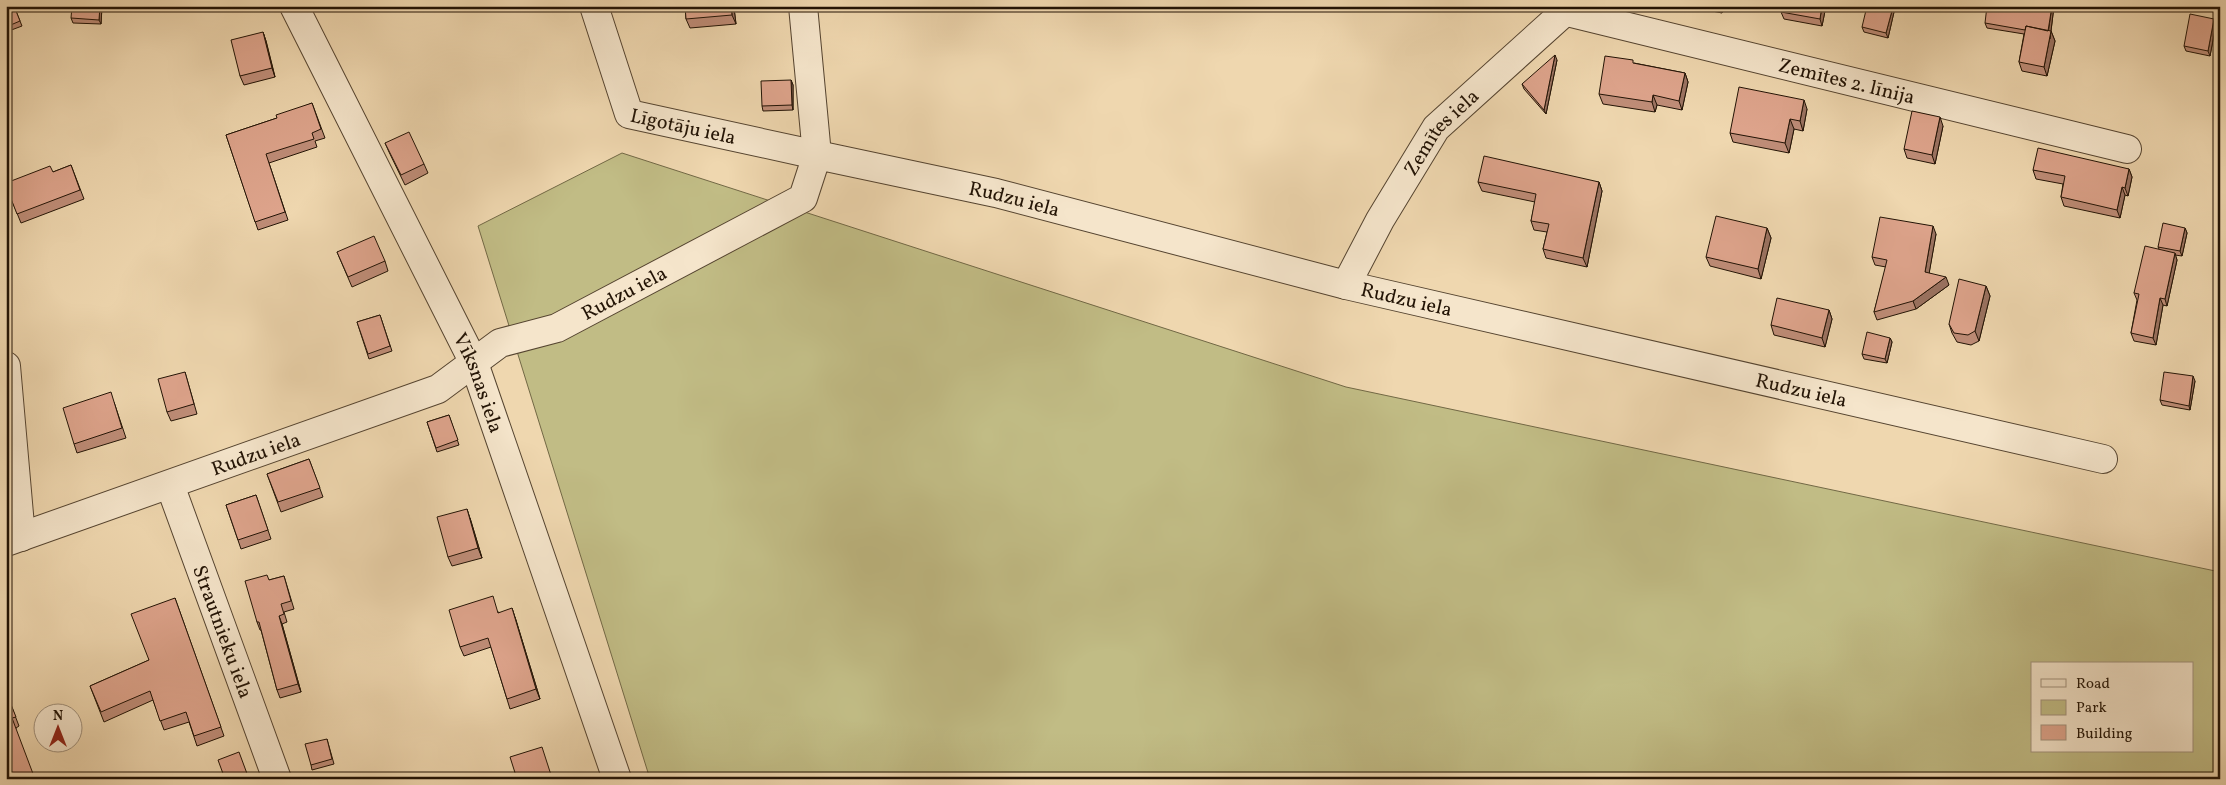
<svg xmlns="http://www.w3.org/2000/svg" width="2226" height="785" viewBox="0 0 2226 785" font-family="Vollkorn,serif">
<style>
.green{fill:#c1bc85;stroke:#726845;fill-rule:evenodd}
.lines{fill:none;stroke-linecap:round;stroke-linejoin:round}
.minor-casing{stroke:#554430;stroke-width:30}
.minor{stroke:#f5e5cb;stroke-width:28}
.wall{fill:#bf8d78;stroke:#221305}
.shaded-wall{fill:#9b7362;stroke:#221305}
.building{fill:#dea48c;stroke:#221305}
.labels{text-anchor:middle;stroke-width:4.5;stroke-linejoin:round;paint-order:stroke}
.street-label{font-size:20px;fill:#221305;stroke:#f5e5cb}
</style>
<rect width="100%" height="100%" fill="#efd7af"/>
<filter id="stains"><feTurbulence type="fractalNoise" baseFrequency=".004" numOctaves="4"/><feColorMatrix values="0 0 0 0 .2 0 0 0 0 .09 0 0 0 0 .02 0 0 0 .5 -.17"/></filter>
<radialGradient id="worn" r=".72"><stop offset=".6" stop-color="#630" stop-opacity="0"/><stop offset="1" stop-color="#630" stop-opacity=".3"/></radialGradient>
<path class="green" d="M622 153 1346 387 2220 572V779H650L478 226ZM2032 664H2192V751H2032Z"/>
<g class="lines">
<g class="minor-casing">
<g id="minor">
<path id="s1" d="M294 6 474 363 617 779"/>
<path id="s2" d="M594 6 629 114 817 155 803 6"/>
<path id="s3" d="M1567 12 2127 149"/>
<path id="s4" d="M1346 285 1380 220 1436 128 1571 6"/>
<path d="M6 366 21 537"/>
<path id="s5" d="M170 485 277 779"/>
<path id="s6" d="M6 542 438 389 500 343 557 328 803 198 817 155 996 193 1346 285 2103 459"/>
</g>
</g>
<use href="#minor" class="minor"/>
</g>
<path class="wall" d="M6 6H14L22 26 6 32Z
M102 6 101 24 73 23 71 18Z
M685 6H741V7L734 8 736 24 690 28 686 19Z
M1687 6H1724L1722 13Z
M1826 6 1822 26 1784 19 1781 12Z
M2020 6H2054L2051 31 2055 41 2047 76 2022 71 2019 62 2024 34 1987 28 1985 23 2020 7Z
M1894 12 1888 38 1864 32 1862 27Z
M2216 24 2210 56 2186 51 2184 46Z
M263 32 266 41 275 77 244 85 240 76Z
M1557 60 1546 114 1524 89 1522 84Z
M1634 63 1685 73 1688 82 1682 110 1657 105 1655 112 1603 104 1599 94Z
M791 80 793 85V110L763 111 762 106Z
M312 103 325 138 315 141 317 147 269 163 288 220 258 230 226 135 277 118Z
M1807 109 1803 131 1794 129 1789 153 1733 142 1730 133Z
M1943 126 1935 164 1907 158 1904 149Z
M385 143 424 164 428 173 405 185 389 152Z
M71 165 84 199 21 223 6 186 53 172Z
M2129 169 2132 177 2128 196 2125 195 2120 218 2064 206 2061 197 2063 184 2036 179 2033 170Z
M1478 182H1599L1602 191 1587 267 1546 258 1543 249 1547 232 1534 230 1531 221 1535 202 1482 191Z
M1767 228 1771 238 1761 279 1710 266 1706 257Z
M2185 228 2187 233 2182 256 2175 255 2177 260 2167 306 2163 305 2156 345 2134 341 2131 333 2137 300 2134 293 2159 249 2158 247Z
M1936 234 1929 273 1949 285 1916 309 1877 320 1874 312 1886 267 1875 265 1872 257Z
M337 252 385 261 388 271 352 287Z
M1986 286 1990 296 1979 341 1971 345 1957 342 1952 333 1949 324Z
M1829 310 1832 319 1825 347 1774 335 1771 325Z
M380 315 392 351 369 359 357 322Z
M1890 338 1892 342 1887 363 1864 359 1862 354Z
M185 372 197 414 171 421 167 412Z
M2195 381 2190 410 2162 405 2160 400Z
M114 402 126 438 77 453 74 444Z
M449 415 459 445 437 452 427 422Z
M309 459 323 497 281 512 267 474Z
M256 495 271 539 241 549 226 505Z
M470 518 482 558 452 566 448 557Z
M284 576 294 609 284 612 287 622 282 624 301 692 280 698 277 690 261 630H260L257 622 269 580Z
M175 598 224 736 197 746 189 722 164 730 153 700 104 722 90 686 149 660Z
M498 612 515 617 540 699 510 709 491 647 464 656 460 647Z
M6 692 19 726 16 728 6 779Z
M327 739 334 764 312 770 311 765Z"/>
<path class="shaded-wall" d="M100 6H102L101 24 99 20Z
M731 6H734V8L736 24 732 15Z
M1720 6H1724L1722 13Z
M1822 6H1826L1822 26 1820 19Z
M2052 6H2054L2050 39 2048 34Z
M1893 7 1894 12 1888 38 1886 33Z
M2214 19 2216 24 2210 56 2208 51Z
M2051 31 2055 41 2047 76 2044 67Z
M263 32 266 41 275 77 272 68Z
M1555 55 1557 60 1546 114 1544 110Z
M1685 73 1688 82 1682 110 1679 101Z
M791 80 793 85V110L792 105Z
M1653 95 1657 105 1655 112 1652 102Z
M1804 100 1807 109 1803 131 1800 121Z
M1940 117 1943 126 1935 164 1932 155Z
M1790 119 1794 129 1789 153 1785 143Z
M2129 169 2132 177 2128 196 2125 188Z
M1599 182 1602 191 1587 267 1583 258Z
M2122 187 2125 195 2120 218 2117 210Z
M1933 226 1936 234 1928 280 1925 272Z
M1767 228 1771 238 1761 279 1758 269Z
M2185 228 2187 233 2182 256 2180 251Z
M2175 253 2177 260 2167 306 2165 299Z
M1946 277 1949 285 1916 309 1913 301Z
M1986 286 1990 296 1979 341 1975 331Z
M2160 298 2163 305 2156 345 2153 338Z
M1829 310 1832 319 1825 347 1822 338Z
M1890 338 1892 342 1887 363 1885 359Z
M2193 376 2195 381 2190 410 2189 406Z
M467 509 470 518 482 558 478 548Z
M512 608 515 617 540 699 536 689Z
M279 616 282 624 301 692 298 684Z"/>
<path class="building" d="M6 6H14L20 21 6 27Z
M72 6H100L99 20 71 18Z
M685 6H731L732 15 686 19Z
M1782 6H1822L1820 19 1781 12Z
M1867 6H1890L1893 7 1886 33 1862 27Z
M1987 6H2013L2020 7V6H2052L2048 31 2026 26 2025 30 1985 23Z
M2190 14 2214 19 2208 51 2184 46Z
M2026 26 2051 31 2044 67 2019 62Z
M263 32 272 68 240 76 231 40Z
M1555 55 1544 110 1522 84Z
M1605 56 1633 60V63L1685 73 1679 101 1653 95 1652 102 1599 94Z
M791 80 792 105 762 106 761 81Z
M1739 87 1804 100 1800 121 1790 119 1785 143 1730 133Z
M312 103 321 129 312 133 314 139 266 154 285 212 255 222 226 135 277 118 276 115Z
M1912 111 1940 117 1932 155 1904 149Z
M409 132 424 164 401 175 385 143Z
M2038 148 2129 169 2125 188 2122 187 2117 210 2061 197 2065 176 2033 170Z
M1484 156 1599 182 1583 258 1543 249 1549 224 1531 221 1536 194 1478 182Z
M71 165 80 190 17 214 6 186V183L50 166 53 172Z
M1716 216 1767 228 1758 269 1706 257Z
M1880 217 1933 226 1925 272 1946 277 1913 301 1874 312 1887 260 1872 257Z
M2163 223 2185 228 2180 251 2158 247Z
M374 236 385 261 348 277 337 252Z
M2145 246 2175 253 2165 299 2160 298 2153 338 2131 333 2139 294 2134 293Z
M1959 279 1986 286 1975 331 1968 335 1954 333 1949 324Z
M1777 298 1829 310 1822 338 1771 325Z
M380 315 390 346 368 354 357 322Z
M1867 332 1890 338 1885 359 1862 354Z
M185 372 194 404 167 412 158 379Z
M2164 372 2193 376 2189 406 2160 400Z
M111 392 122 428 74 444 63 408Z
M449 415 458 440 436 448 427 422Z
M309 459 320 488 278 502 267 474Z
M256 495 268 530 238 540 226 505Z
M467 509 478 548 448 557 437 517Z
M267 575 269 580 284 576 291 601 281 604 284 614 279 616 298 684 277 690 259 622H257L245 581Z
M493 596 498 613 512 608 536 689 507 699 488 638 460 647 449 610Z
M175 598 221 727 194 736 186 712 160 721 150 691 101 712 90 686 149 660 131 614Z
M6 692 16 717 12 718 35 779H6Z
M327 739 332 759 311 765 305 744Z
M542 747 552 778 549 779H517L510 757Z
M239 752 249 779H225L218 760Z"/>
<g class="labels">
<g class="street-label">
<text dy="7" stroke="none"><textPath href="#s3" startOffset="288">Zemītes 2. līnija</textPath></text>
<text dy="7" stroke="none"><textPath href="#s2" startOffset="169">Līgotāju iela</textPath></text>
<text dy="7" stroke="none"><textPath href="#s4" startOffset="181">Zemītes iela</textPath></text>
<text dy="7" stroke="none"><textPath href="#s6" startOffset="1120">Rudzu iela</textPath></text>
<text dy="7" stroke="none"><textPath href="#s6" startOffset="670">Rudzu iela</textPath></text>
<text dy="7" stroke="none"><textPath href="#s6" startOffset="1525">Rudzu iela</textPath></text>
<text dy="7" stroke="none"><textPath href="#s1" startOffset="420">Vīksnas iela</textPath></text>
<text dy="7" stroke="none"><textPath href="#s6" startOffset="1930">Rudzu iela</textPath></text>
<text dy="7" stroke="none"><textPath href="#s6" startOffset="265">Rudzu iela</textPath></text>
<text dy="7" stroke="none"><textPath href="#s5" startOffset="156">Strautnieku iela</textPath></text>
</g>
</g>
<rect width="2226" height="785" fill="none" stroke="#efd7af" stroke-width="25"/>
<rect x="8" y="8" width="2211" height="770" fill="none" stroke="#221305" stroke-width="2.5"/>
<rect x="12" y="12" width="2201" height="760" fill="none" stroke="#221305"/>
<rect x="2031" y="662" width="162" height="90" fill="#f5e5cb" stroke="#a1917c"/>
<rect x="2041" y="679" width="25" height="8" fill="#f5e5cb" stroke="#a1917c"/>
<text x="2076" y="688" font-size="15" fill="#221305">Road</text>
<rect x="2041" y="700" width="25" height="15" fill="#c1bc85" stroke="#a1917c"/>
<text x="2076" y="712" font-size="15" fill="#221305">Park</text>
<rect x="2041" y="725" width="25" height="15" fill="#dea48c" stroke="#a1917c"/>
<text x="2076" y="738" font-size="15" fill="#221305">Building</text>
<g transform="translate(58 728)"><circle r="24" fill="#f5e5cb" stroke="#a1917c"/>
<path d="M0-4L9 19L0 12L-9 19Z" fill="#8f2418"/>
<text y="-8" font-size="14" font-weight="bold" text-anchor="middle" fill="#221305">N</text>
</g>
<rect width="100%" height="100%" filter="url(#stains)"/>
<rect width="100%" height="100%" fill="url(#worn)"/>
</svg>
